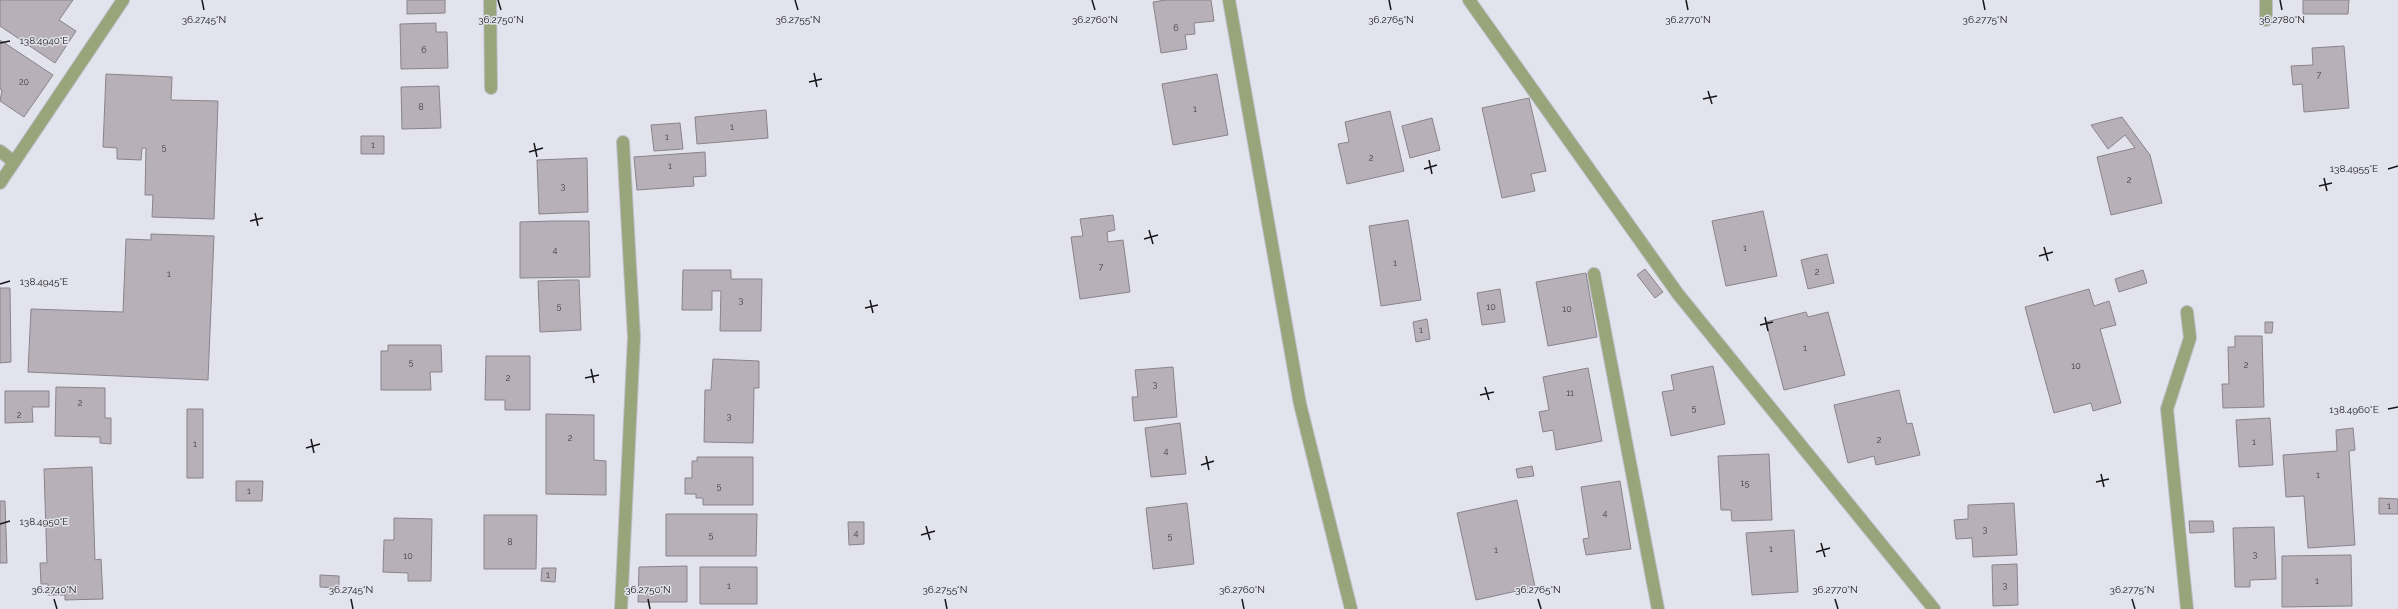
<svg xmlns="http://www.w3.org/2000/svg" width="2398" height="609" viewBox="0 0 2398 609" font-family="Raleway,sans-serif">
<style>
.building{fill:#b7b0b8;stroke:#89838b}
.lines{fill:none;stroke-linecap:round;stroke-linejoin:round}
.minor-casing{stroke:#bebec7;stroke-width:14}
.minor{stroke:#98a47a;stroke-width:12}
.ticks{fill:none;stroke:#161619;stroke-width:1.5}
.labels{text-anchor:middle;stroke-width:3;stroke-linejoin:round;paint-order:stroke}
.number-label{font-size:9px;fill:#3e3c41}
.ticks-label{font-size:10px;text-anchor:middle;fill:#161619;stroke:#e3e3ed;stroke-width:3;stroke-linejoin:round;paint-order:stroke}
</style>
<rect width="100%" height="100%" fill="#e3e3ed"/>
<path class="building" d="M0 0H73L59 20 76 31 55 63 0 26Z
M407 0H445V13L407 14Z
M1166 0H1211L1214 21 1194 23 1195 34 1185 35 1187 49 1161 53 1153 2Z
M2303 0H2349L2348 14H2303Z
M436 23V32H447L448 68 401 69 400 24Z
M0 40 53 75 24 117 0 101 2 90 0 89Z
M2344 46 2349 108 2304 112 2302 84 2293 85 2291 66 2313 65 2312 48Z
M106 74 172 77 171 100 218 101 214 219 152 217 153 195H145L146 148H142L141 160 117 159V148L103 147Z
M1217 74 1228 135 1173 145 1162 84Z
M439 86 441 128 402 129 401 87Z
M1529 98 1546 171 1531 174 1535 191 1502 198 1482 108Z
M766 110 768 138 697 144 695 117Z
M1390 111 1404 171 1347 184 1338 144 1349 142 1345 122Z
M2122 117 2150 155 2162 203 2111 215 2097 157 2135 148 2125 135 2108 149 2091 125Z
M1432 118 1440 150 1410 158 1402 126Z
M680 123 683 149 654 151 651 125Z
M361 136H384V154H361Z
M705 152 706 176 693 177 694 186 637 190 634 157Z
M587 158 588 212 539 214 537 160Z
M1763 211 1777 276 1726 286 1712 221Z
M1113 215 1115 230 1107 232 1108 242 1123 240 1130 292 1080 299 1071 237 1083 236 1080 219Z
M1408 220 1421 300 1381 306 1369 226Z
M554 221H589L590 277 520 278V222Z
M151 234 214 236 208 380 28 372 31 309 123 312 126 239 151 240Z
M1827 254 1834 283 1808 289 1801 260Z
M1645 269 1663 292 1655 298 1637 275Z
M683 270H731V279H762L761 331H720L721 291H712V310H682Z
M2143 270 2147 283 2119 292 2115 279Z
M1586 273 1597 337 1548 346 1536 282Z
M568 280H579L581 330 540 332 538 281Z
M0 288H10L11 362 0 363Z
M1500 289 1505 322 1482 325 1477 293Z
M2089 289 2094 306 2109 301 2116 325 2100 329 2121 403 2093 411 2091 403 2054 413 2025 307Z
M1806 312 1808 317 1828 312 1845 375 1784 390 1766 322Z
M1427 319 1430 339 1416 342 1413 322Z
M2265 322H2273L2272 333H2265Z
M2235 336H2262L2264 407 2223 408 2222 384H2229L2228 347H2235Z
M388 345H441L442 372H430L431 390H381V351H388Z
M486 356H530V410H505V400H485Z
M713 359 759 361V388H754L753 443 704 442 705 390H711Z
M1713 366 1725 424 1671 436 1662 392 1674 390 1671 375Z
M1173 367 1177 417 1134 421 1132 397H1138L1135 370Z
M1588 368 1602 441 1556 450 1553 430 1543 432 1539 412 1549 410 1543 377Z
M56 387 105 388V418H111V444L100 443V437L55 436Z
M1899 390 1907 424 1912 423 1920 455 1876 465 1874 456 1848 463 1834 405Z
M5 391H49V407H32L33 422 5 423Z
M187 409H203V478H187Z
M546 414 594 415V460L606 461V495L546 494Z
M2270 418 2273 465 2239 467 2236 420Z
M1180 423 1186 474 1151 477 1145 428Z
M2353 428 2355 450 2349 451 2355 545 2308 548 2304 496 2286 497 2283 455 2337 451 2336 430Z
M1769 454 1772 520 1732 521 1731 510H1721L1718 456Z
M697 457H753V505H703V498H696V494H685V478H692V461H697Z
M1532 466 1534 476 1518 478 1516 469Z
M92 467 95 560 101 559 103 599 65 600V595H48V584H41L40 563H47L44 469Z
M236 481H263L262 501H236Z
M1620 481 1631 549 1586 555 1583 539 1589 538 1581 487Z
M2379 498 2398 499V514H2379Z
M1517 500 1535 587 1476 600 1457 513Z
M0 501H5L7 563H0Z
M1187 503 1194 564 1153 569 1146 508Z
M2014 503 2017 555 1973 557 1972 538 1956 539 1954 520 1968 519V505Z
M666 514H757L756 556H666Z
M484 515H537L536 569H484Z
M394 518 432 519 431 581H408V573L383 572 384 540H394Z
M2189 521H2213L2214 532 2190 533Z
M848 522H864V544L849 545Z
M2274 527 2276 579 2250 580V587H2235L2233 528Z
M1794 530 1798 592 1752 595 1746 533Z
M2351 555 2352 606 2282 607V556Z
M2017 564 2018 605 1993 606 1992 565Z
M687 566V602H638L639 567Z
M700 567H757V604H700Z
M542 568H556L555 582 541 581Z
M320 575 339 576V588L320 587Z"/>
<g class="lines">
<g class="minor-casing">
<path id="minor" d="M490 0 491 88
M1229 0 1300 404 1351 609
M1469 0 1678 294 1934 609
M2266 20V0
M0 151 14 162
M0 183 123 0
M1594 274 1658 609
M621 609 634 337 623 142
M2187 609 2167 409 2190 338 2187 312"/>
</g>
<use href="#minor" class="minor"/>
</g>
<path class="ticks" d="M202 0 204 10M498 0 501 10M795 0 798 10M1092 0 1095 10M1389 0 1391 10M1686 0 1688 10M1983 0 1985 10M2280 0 2282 10M0 43 10 41M814 73 817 87M809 82 822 79M1708 91 1712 104M1703 99 1717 96M534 143 537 157M529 152 543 148M1429 160 1432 174M1424 169 1437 165M2388 169 2398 166M2324 178 2327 191M2319 186 2332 183M255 213 258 226M250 221 263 218M1149 230 1153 244M1144 239 1158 235M2044 247 2048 261M2039 256 2053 252M0 284 10 281M870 300 873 313M865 308 878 305M1765 317 1768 331M1760 325 1773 322M591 369 594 383M585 378 599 375M1485 387 1489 400M1480 395 1494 392M2388 409 2398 407M311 439 314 453M306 448 320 444M1206 456 1209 470M1201 465 1214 461M2101 474 2104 487M2096 482 2109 479M0 524 10 521M926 526 930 540M921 535 935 531M1821 543 1825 557M1816 552 1830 548M54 599 57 609M351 599 353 609M648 599 650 609M945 599 947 609M1242 599 1244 609M1538 599 1541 609M1835 599 1838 609M2132 599 2135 609"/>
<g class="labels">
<g class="number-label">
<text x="1176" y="31">6</text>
<text x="424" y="53">6</text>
<text x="2319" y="78">7</text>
<text x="24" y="85">20</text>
<text x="421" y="110">8</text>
<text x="1195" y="112">1</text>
<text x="732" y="130">1</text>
<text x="667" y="140">1</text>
<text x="373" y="148">1</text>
<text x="164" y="150">5</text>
<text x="1371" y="161">2</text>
<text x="670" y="169">1</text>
<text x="2129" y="183">2</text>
<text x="563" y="189">3</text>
<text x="1745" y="251">1</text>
<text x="555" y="253">4</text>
<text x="1395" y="266">1</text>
<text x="1101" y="270">7</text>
<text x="1817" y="275">2</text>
<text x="169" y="277">1</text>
<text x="741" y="303">3</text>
<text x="559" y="309">5</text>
<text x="1491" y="310">10</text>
<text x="1567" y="312">10</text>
<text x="1421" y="333">1</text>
<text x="1805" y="351">1</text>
<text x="411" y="365">5</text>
<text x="2246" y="368">2</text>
<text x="2076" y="369">10</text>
<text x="508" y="381">2</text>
<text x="1155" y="387">3</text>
<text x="1570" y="396">11</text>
<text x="80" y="406">2</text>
<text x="1694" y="411">5</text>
<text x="19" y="418">2</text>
<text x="729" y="419">3</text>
<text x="570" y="441">2</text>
<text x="1879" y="443">2</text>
<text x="2254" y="445">1</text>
<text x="195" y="447">1</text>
<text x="1166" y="454">4</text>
<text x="2318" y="478">1</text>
<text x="1745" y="486">15</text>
<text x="719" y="489">5</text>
<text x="249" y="494">1</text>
<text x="2389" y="509">1</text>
<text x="1605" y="516">4</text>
<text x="1985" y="532">3</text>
<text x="856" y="536">4</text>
<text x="711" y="538">5</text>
<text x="1170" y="539">5</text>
<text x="510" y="545">8</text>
<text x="1771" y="552">1</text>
<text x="1496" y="553">1</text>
<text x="2255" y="557">3</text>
<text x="408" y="559">10</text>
<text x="548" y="578">1</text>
<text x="2317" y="584">1</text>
<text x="2005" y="588">3</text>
<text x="729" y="589">1</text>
</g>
</g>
<g class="ticks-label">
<text x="204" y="23">36.2745°N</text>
<text x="501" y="23">36.2750°N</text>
<text x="798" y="23">36.2755°N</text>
<text x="1095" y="23">36.2760°N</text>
<text x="1391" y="23">36.2765°N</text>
<text x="1688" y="23">36.2770°N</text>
<text x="1985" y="23">36.2775°N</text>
<text x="2282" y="23">36.2780°N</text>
<text x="44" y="44">138.4940°E</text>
<text x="2354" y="172">138.4955°E</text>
<text x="44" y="285">138.4945°E</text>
<text x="2354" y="413">138.4960°E</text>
<text x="44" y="525">138.4950°E</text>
<text x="54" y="593">36.2740°N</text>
<text x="351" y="593">36.2745°N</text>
<text x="648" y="593">36.2750°N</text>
<text x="945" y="593">36.2755°N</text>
<text x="1242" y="593">36.2760°N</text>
<text x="1538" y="593">36.2765°N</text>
<text x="1835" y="593">36.2770°N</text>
<text x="2132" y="593">36.2775°N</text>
</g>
</svg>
